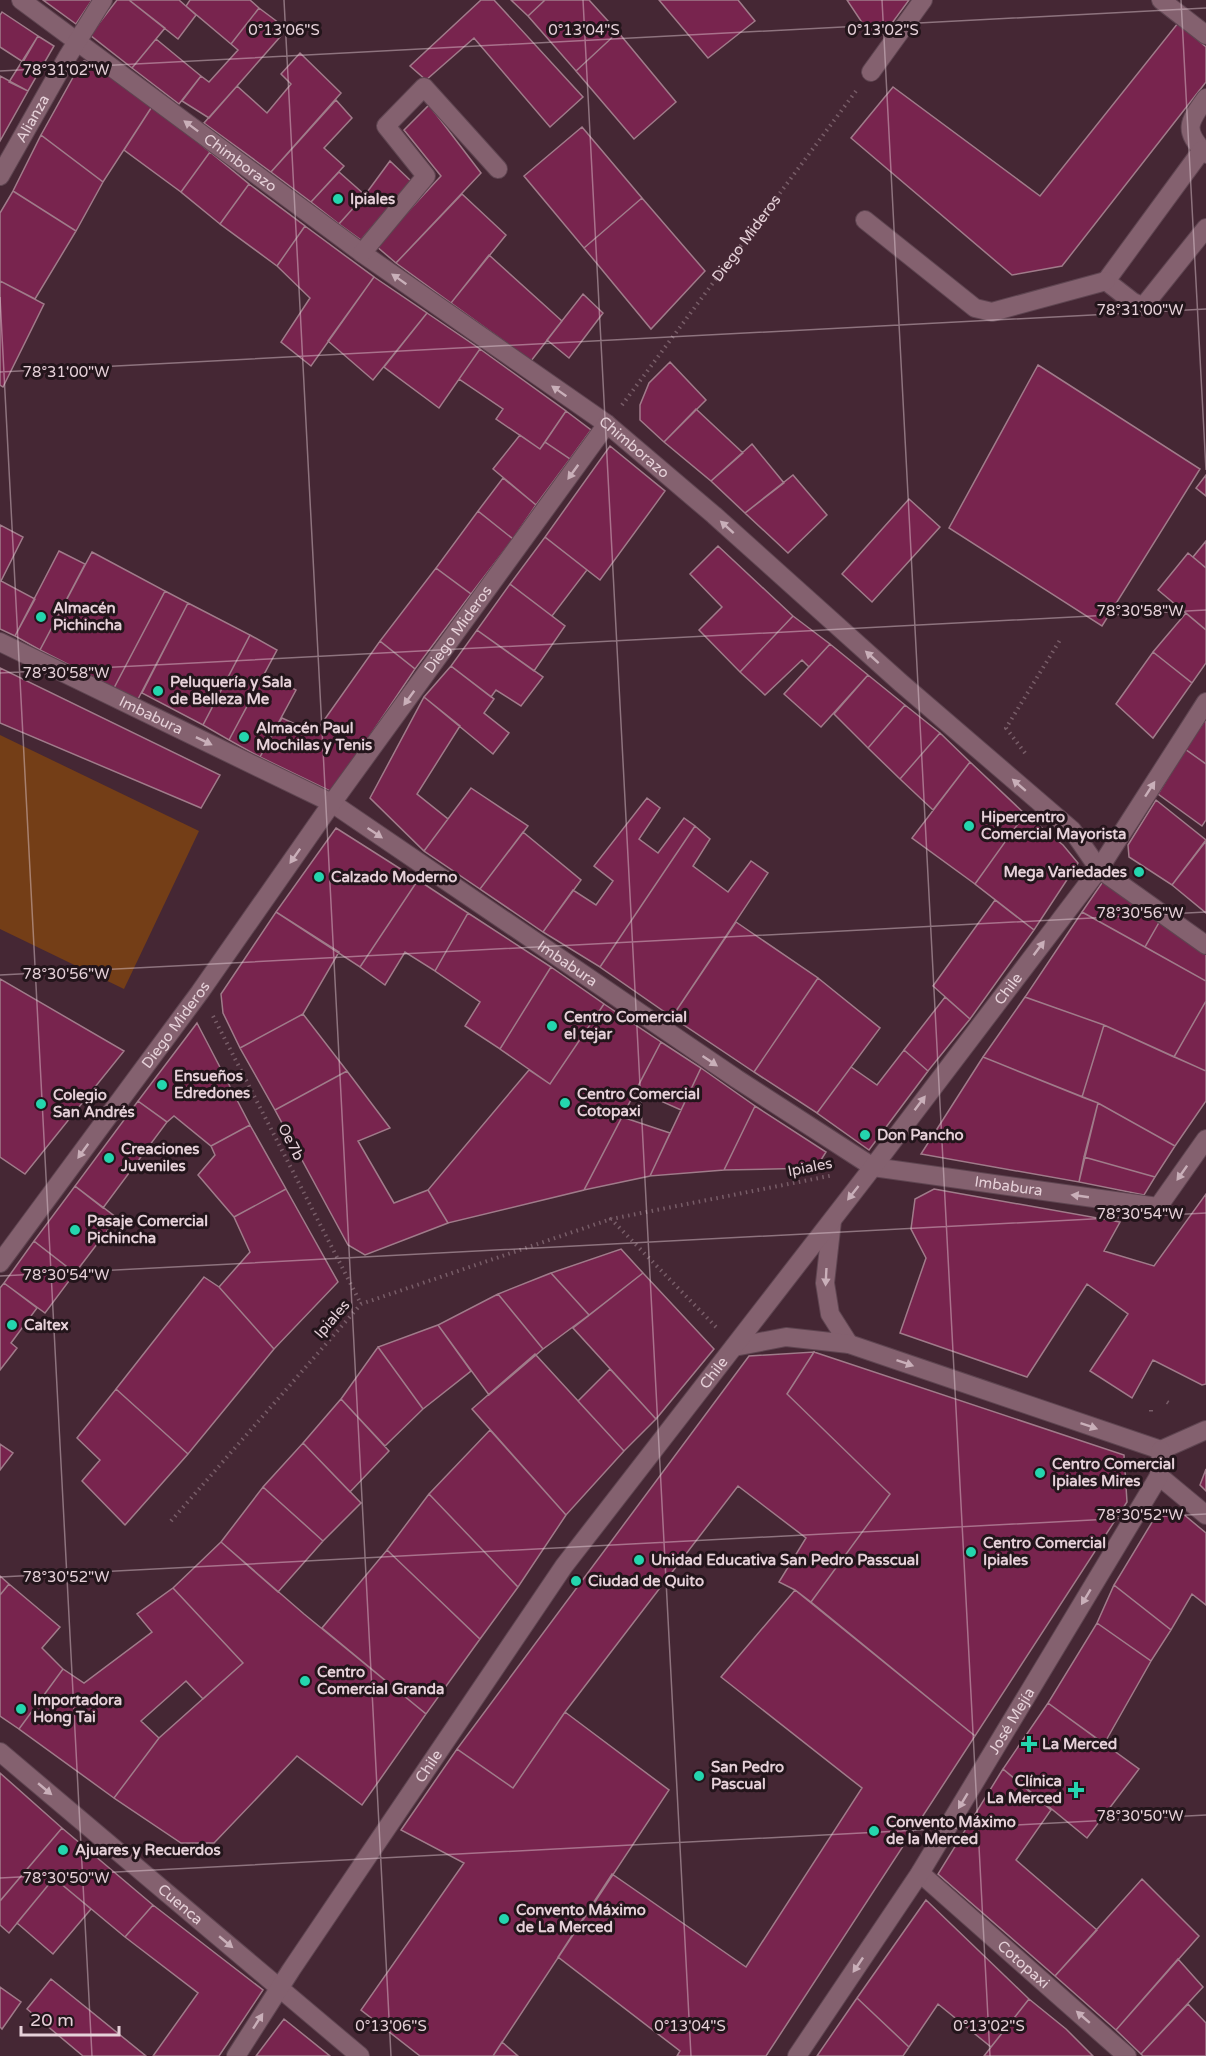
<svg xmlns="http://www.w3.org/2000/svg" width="1206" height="2056" viewBox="0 0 1206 2056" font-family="'Varela Round',sans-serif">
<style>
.park{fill:#743e17}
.building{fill:#78244e;stroke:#a07b8a;stroke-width:1.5}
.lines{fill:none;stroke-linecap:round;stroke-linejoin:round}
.minor-casing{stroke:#5f4551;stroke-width:20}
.path{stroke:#785d68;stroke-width:4;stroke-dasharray:1.5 4.5;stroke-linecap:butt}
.minor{stroke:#84616f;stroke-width:18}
.oneway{fill:#c9afb9}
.ticks{fill:none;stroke:#e6d1d9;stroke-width:1.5;stroke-opacity:0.45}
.poi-dot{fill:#24d5ae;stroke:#23151b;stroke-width:2}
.labels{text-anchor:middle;stroke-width:6;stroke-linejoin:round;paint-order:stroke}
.street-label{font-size:15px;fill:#e6d1d9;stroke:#23151b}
.poi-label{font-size:15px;font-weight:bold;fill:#e6d1d9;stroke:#23151b;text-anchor:start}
.ticks-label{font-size:15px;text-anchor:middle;fill:#e6d1d9;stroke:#23151b;stroke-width:6;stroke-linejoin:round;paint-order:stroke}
</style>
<rect width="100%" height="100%" fill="#452734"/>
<path class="park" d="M0 735 199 831 124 989 0 929Z"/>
<path class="building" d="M43 0H92L76 24Z
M117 0H129L165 28 132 68 90 35Z
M129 0H179L196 15 178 39Z
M190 0H250L259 8 231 44 186 6Z
M481 0H494L583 97 550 127 474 38 426 80 410 66Z
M511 0H545L528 16Z
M545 0H589L618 32 576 71 528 16Z
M659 0H738L755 21 708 58Z
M847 0H909L884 34 869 33Z
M259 8 287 29 209 118 182 101 201 76 209 82 238 50 231 44Z
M2 12 38 36 23 62 0 47V15Z
M1178 23 1206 47V82L1062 266 1012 275 851 138 893 87 1040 196Z
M618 32 676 102 634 139 576 71Z
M38 36 54 46 28 91 9 82Z
M156 39 201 76 179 104 132 68Z
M300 53 341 93 271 172 204 123 237 86 267 113 291 84 281 74Z
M84 61H87L153 105 103 182 41 135 81 63Z
M0 76 28 91 0 141Z
M336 100 352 118 324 148 344 166 311 202 271 172Z
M153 105 210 152 181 192 124 150Z
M429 105 481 173 396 263 376 246 441 176 404 130Z
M582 127 642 198 584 248 524 176Z
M41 135 103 182 76 231 13 191Z
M210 152 249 184 220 224 181 192Z
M390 161 411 181 361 240 339 224 365 195Z
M339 172 365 195 339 224 311 202Z
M249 184 305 226 277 266 220 224Z
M13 191 76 231 35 299 0 281V213Z
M462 194 506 235 451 303 396 263Z
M642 198 705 271 651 329 584 248Z
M305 226 374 277 311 366 281 342 310 298 277 266Z
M489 255 562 321 531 361 451 303Z
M374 277 427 313 373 380 328 341Z
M0 281 44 304 3 387 0 385Z
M583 294 603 313 569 358 547 340Z
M427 313 480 349 439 408 384 367Z
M480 349 566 411 540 449 496 419 503 409 459 379Z
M670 362 706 400 664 442 640 420V405L649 383Z
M1038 365 1200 469 1102 626 949 528Z
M696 409 743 453 711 481 664 442Z
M566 411 591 430 570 459 545 442Z
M520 435 540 449 545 442 570 459 536 505 493 469Z
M752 444 784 483 745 513 711 481Z
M610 446 665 491 600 580 545 537Z
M793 475 827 515 788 553 745 513Z
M1206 475V496L1196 488Z
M503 478 536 505 513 539 478 511Z
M909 499 940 527 872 602 842 574Z
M478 511 513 539 471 594 436 568Z
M0 525 23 537 1 581 35 599 15 636 0 629Z
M545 537 587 570 552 616 510 584Z
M1206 541V568L1193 557Z
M718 546 793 616 740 672 699 630 722 607 690 574Z
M59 551 85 564 40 650 15 636Z
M92 552 165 591 114 688 40 650Z
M1188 553 1206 568V630L1158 590Z
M436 568 471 594 415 669 380 641Z
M510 584 565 626 534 671 477 630Z
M165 591 188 603 137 701 114 688Z
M188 603 250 635 203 725 142 693Z
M1186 613 1206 630V663L1192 683 1153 652Z
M793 616 830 644 809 667 802 660 765 695 740 672Z
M477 630 543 677 521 706 496 690 491 697 451 666Z
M250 635 277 650 229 740 203 725Z
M380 641 415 669 332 792 260 757 282 718 315 733Z
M830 644 868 675 821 727 784 694Z
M1153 652 1192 683 1153 738 1116 704Z
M451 666 494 699 484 713 509 733 493 754 424 697Z
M0 668 220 775 201 808 0 723Z
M265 673 296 690 260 757 229 740Z
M868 675 905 705 868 748 834 714Z
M424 697 460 726 417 794 448 819 424 851 370 798Z
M905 705 940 733 900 779 868 748Z
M1206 719V764L1185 749Z
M940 733 970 762 933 810 900 779Z
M1185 749 1206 764V820L1202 826 1158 794Z
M970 762 1025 814 975 884 912 838Z
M471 788 528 826 480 889 424 851Z
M647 798 660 808 639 839 658 853 684 818 695 826 600 967 543 932 573 890 596 905 613 881 594 866Z
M1156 800 1206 840 1172 885 1129 857 1128 845Z
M1025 814 1063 845 1078 863 1034 930 975 884Z
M695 826 710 839 693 866 728 892 751 861 768 873 672 1017 600 967Z
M336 828 418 880 360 967 276 912Z
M523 832 581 880 543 932 480 889Z
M1206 841V913L1172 885Z
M418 880 468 913 435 971 405 952 385 985 360 967Z
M1104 880 1161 919 1145 947 1082 912Z
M995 900 1034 930 970 1019 933 986Z
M276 912 339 952 303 1014 240 1048 223 1013 221 994Z
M1082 912 1206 981V1001L1174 1057 1104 1025 1025 997Z
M468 913 551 967 500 1049 465 1026 480 1002 435 971Z
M1161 919 1206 949V981L1145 947Z
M736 922 818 978 754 1072 672 1017Z
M551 967 604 1004 550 1084 500 1049Z
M818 978 880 1028 817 1113 754 1072Z
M0 979 124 1051 25 1174 0 1157Z
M945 997 970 1019 928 1071 904 1050Z
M1025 997 1104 1025 1082 1097 983 1057Z
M1206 1001V1071L1174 1057Z
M604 1004 661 1042 584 1190 448 1223 428 1190 529 1070 550 1084Z
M303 1014 347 1071 275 1110 240 1048Z
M197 1023 250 1125 211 1146 174 1116 167 1122 138 1101Z
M1104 1025 1206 1071V1101L1175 1146 1098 1103 1082 1097Z
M661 1042 701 1068 681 1110 636 1090Z
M904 1050 928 1071 869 1150 817 1113 851 1067 877 1085Z
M983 1057 1098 1103 1079 1182 921 1154Z
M701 1068 755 1106 724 1170 650 1176Z
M347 1071 390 1128 358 1141 394 1203 428 1190 448 1223 365 1255 348 1245 275 1110Z
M138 1101 167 1122 103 1208 75 1186Z
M1098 1103 1175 1146 1155 1177 1084 1157Z
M755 1106 826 1152 816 1168 724 1170Z
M622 1117 670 1133 650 1176 584 1190Z
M250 1125 286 1189 234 1217 198 1175 215 1155 211 1146Z
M1084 1157 1155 1177 1144 1195 1079 1182Z
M75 1186 117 1218 75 1273 34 1241Z
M286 1189 338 1282 274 1349 219 1287 250 1252 234 1217Z
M934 1189 1120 1222 1104 1251 1154 1266 1206 1194V1384L1202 1385 1153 1360 1132 1398 1090 1371 1128 1314 1087 1284 1027 1377 900 1333 926 1258 911 1229 915 1199Z
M34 1241 75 1273 45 1313 4 1283Z
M621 1249 643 1273 589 1315 551 1273Z
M551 1273 589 1315 543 1349 498 1294Z
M643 1273 714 1349 656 1419 573 1328Z
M204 1277 219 1287 274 1349 188 1454 116 1389Z
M4 1283 37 1308 11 1343 17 1348 0 1370V1288Z
M498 1294 543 1349 489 1395 438 1325Z
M438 1325 471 1371 423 1409 378 1347Z
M378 1347 423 1409 385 1446 341 1399Z
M814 1352 1124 1455 1127 1502 975 1736 811 1602 890 1494 787 1394Z
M814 1352 787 1394 890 1494 811 1602 795 1590 779 1582 806 1538 738 1486 565 1712 513 1788 457 1749 749 1356Z
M535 1354 624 1451 566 1515 472 1409Z
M610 1369 656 1419 624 1451 578 1401Z
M116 1389 188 1454 125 1525 82 1481 100 1460 77 1438Z
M341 1399 389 1451 350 1492 303 1443Z
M490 1430 566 1515 518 1587 429 1494Z
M303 1443 361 1503 323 1541 263 1487Z
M0 1444 13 1453 0 1470Z
M1206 1469V1491L1200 1485Z
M263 1487 323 1541 278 1592 221 1542Z
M429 1494 518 1587 480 1639 387 1550Z
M1182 1513 1206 1533V1605L1192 1594 1171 1630 1114 1585 1157 1514Z
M221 1542 304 1614 426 1714 362 1805 297 1756 214 1843H181L114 1798 159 1738 243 1663 173 1588Z
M387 1550 480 1639 426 1714 322 1628Z
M0 1576 9 1584 0 1595Z
M9 1584 60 1627 42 1648 63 1669 19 1729 0 1716V1595Z
M1114 1585 1171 1630 1151 1661 1097 1623Z
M173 1588 243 1663 203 1699 186 1681 141 1721 159 1738 114 1798 19 1729 63 1669 84 1683 152 1632 137 1614Z
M795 1590 975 1736 766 2056H677L680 2051 558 1957 612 1874 746 1967 862 1788 721 1677Z
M1097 1623 1151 1661 1104 1744 1048 1703Z
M1048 1703 1139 1769 1087 1838 1003 1769Z
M565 1712 669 1790 493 2056H420L361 2010 464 1863 401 1830 457 1749 513 1788Z
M1003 1769 1051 1810 1016 1860 1097 1930 1055 1976 938 1874Z
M0 1773 62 1828 0 1901Z
M62 1828 153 1905 125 1937 54 1878 9 1933 0 1925V1901Z
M54 1878 91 1909 53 1954 17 1923Z
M1142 1879 1199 1936 1116 2030 1055 1976Z
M926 1900 1029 1999 991 2047 938 2004 909 2047 857 1998Z
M153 1905 263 1990 219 2056H153L198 1993 125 1937Z
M1178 1959 1203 1987 1141 2054 1116 2030Z
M51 1979 146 2056H83L27 2009Z
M0 1987 21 2002 2 2029 0 2027Z
M857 1998 909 2047 903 2056H817Z
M1029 1999 1066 2029 1093 2056H984Z
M1188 2004 1206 2023V2056H1143L1141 2054Z
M284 2019 330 2056H256Z
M502 2042 518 2056H493Z"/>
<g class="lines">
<g class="minor-casing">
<g id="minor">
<path id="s2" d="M21 0 362 253 607 424 714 515 901 683 1072 830 1099 869 1206 945"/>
<path d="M1161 0 1206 35"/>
<path d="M871 72 923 0"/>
<path d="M1206 98C1188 123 1183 130 1206 154"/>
<path d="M1202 150 1106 281 1133 302 1142 306 1146 303 1206 228"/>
<path id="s3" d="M0 176 68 56 103 0"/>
<path d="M865 220 975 308 992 312 1106 281"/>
<path d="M362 253 426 176 386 126 424 87 498 169"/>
<path id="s4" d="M0 642 332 803 737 1079 873 1167 1158 1207 1206 1139"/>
<path d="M832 1221 825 1283 830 1314 849 1344"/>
<path id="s5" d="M0 1263 200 992 332 803 607 424"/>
<path d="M734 1347 786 1337 849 1344 1161 1450"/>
<path d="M1161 1450 1206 1430"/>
<path d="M1159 1476 1206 1515"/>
<path id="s6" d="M0 1752 360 2056"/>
<path id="s7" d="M920 1873 1127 2056"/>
<path id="s8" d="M236 2056 291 1970 564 1566 873 1167 1099 869 1206 702"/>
<path id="s9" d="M797 2056 920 1873 1159 1476 1161 1450"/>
</g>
</g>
<g class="path">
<path id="s1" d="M622 405 856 91"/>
<path d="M1025 753 1006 728 1060 640"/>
<path d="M213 1016 361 1304"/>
<path d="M716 1327 611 1219 834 1175"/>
<path d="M1167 1402 1170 1404"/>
<path d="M1151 1410V1416"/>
<path d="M171 1521 361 1304 611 1219"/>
</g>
<use href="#minor" class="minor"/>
</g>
<defs><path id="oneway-solid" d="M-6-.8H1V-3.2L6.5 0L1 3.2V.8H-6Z" transform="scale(1.5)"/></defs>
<g class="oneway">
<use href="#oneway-solid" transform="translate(191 126) rotate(-143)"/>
<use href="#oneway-solid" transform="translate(399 279) rotate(-145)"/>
<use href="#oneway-solid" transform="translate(559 391) rotate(-145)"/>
<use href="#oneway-solid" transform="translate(573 472) rotate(126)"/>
<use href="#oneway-solid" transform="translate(727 527) rotate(-138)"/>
<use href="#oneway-solid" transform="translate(872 657) rotate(-138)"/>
<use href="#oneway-solid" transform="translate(409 698) rotate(126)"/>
<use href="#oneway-solid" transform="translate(204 741) rotate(26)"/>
<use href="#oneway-solid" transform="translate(1019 785) rotate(-139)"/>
<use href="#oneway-solid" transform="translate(1150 789) rotate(-57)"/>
<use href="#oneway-solid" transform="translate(375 833) rotate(34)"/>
<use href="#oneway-solid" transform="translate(295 856) rotate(125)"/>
<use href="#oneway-solid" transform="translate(1039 948) rotate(-53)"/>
<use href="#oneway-solid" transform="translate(710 1061) rotate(34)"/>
<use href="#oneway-solid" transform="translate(920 1103) rotate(-53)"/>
<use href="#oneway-solid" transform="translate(83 1151) rotate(126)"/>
<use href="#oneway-solid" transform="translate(1182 1173) rotate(125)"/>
<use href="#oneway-solid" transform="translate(853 1193) rotate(128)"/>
<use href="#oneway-solid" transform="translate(1080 1196) rotate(-172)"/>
<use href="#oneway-solid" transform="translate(826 1277) rotate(93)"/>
<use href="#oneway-solid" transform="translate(905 1363) rotate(19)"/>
<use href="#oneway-solid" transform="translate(1089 1426) rotate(19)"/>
<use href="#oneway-solid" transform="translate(1086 1597) rotate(121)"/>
<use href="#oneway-solid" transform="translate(45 1789) rotate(40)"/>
<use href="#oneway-solid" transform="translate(963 1801) rotate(121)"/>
<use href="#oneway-solid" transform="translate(226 1942) rotate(40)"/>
<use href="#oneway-solid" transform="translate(858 1965) rotate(124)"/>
<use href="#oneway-solid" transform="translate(1083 2017) rotate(-139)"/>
<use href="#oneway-solid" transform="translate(258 2021) rotate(-57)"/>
</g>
<path class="ticks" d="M284 0 391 2056M583 0 691 2056M882 0 990 2056M1181 0 1206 470M0 71 1206 8M0 297 92 2056M0 372 1206 309M0 673 1206 610M0 975 1206 912M0 1276 1206 1213M0 1577 1206 1514M0 1878 1206 1815"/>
<g class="poi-dot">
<circle cx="338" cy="199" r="6"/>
<circle cx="41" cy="617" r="6"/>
<circle cx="158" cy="691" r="6"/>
<circle cx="244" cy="737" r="6"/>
<circle cx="969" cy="826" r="6"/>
<circle cx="1139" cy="872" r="6"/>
<circle cx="319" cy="877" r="6"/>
<circle cx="552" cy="1026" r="6"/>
<circle cx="162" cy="1085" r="6"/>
<circle cx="565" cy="1103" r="6"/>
<circle cx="41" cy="1104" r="6"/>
<circle cx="865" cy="1135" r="6"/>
<circle cx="109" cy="1158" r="6"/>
<circle cx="75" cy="1230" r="6"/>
<circle cx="12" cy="1325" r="6"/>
<circle cx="1040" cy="1473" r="6"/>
<circle cx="971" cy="1552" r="6"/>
<circle cx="639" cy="1560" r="6"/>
<circle cx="576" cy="1581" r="6"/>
<circle cx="305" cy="1681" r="6"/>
<circle cx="21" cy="1709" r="6"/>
<path d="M1026 1735h6v6h6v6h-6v6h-6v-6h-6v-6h6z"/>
<circle cx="699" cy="1776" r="6"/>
<path d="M1073 1781h6v6h6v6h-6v6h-6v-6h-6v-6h6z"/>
<circle cx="874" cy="1831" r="6"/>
<circle cx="63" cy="1850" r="6"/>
<circle cx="504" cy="1919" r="6"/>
</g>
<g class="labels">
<g class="street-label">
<text dy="5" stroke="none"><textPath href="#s3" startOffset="66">Alianza</textPath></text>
<text dy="5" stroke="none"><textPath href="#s2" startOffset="273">Chimborazo</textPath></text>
<text dy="5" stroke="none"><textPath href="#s1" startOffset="208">Diego Mideros</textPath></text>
<text dy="5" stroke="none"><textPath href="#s2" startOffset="759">Chimborazo</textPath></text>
<text dy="5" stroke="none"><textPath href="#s5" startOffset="782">Diego Mideros</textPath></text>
<text dy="5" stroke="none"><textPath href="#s4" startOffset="168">Imbabura</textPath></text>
<text dy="5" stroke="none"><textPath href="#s4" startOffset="654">Imbabura</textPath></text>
<text dy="5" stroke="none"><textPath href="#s8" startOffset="1318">Chile</textPath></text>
<text dy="5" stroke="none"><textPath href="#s5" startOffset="296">Diego Mideros</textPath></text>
<text transform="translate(291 1142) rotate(63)" y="5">Oe7b</text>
<text transform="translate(810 1167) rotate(-11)" y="5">Ipiales</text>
<text dy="5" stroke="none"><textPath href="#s4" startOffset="1158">Imbabura</textPath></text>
<text transform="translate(332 1319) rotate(-49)" y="5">Ipiales</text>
<text dy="5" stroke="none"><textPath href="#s8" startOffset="834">Chile</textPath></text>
<text dy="5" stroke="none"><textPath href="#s9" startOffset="398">José Mejía</textPath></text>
<text dy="5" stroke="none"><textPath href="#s8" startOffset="348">Chile</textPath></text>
<text dy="5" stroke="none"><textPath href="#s6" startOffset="236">Cuenca</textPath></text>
<text dy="5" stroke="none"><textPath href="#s7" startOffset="138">Cotopaxi</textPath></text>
</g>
<g class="poi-label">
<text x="350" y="204">Ipiales</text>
<text x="53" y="613">Almacén<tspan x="53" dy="17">Pichincha</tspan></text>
<text x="170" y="687">Peluquería y Sala<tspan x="170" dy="17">de Belleza Me</tspan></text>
<text x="256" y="733">Almacén Paul<tspan x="256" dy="17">Mochilas y Tenis</tspan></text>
<text x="981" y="822">Hipercentro<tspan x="981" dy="17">Comercial Mayorista</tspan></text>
<text x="1127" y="877" text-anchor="end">Mega Variedades</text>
<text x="331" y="882">Calzado Moderno</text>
<text x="564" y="1022">Centro Comercial<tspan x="564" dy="17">el tejar</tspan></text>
<text x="174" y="1081">Ensueños<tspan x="174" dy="17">Edredones</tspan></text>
<text x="577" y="1099">Centro Comercial<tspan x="577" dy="17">Cotopaxi</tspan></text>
<text x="53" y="1100">Colegio<tspan x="53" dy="17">San Andrés</tspan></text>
<text x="877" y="1140">Don Pancho</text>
<text x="121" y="1154">Creaciones<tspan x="121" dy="17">Juveniles</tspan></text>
<text x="87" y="1226">Pasaje Comercial<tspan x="87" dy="17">Pichincha</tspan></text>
<text x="24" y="1330">Caltex</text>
<text x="1052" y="1469">Centro Comercial<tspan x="1052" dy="17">Ipiales Mires</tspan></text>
<text x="983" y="1548">Centro Comercial<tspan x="983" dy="17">Ipiales</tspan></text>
<text x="651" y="1565">Unidad Educativa San Pedro Passcual</text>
<text x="588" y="1586">Ciudad de Quito</text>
<text x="317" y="1677">Centro<tspan x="317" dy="17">Comercial Granda</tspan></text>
<text x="33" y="1705">Importadora<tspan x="33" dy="17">Hong Tai</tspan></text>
<text x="1042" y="1749">La Merced</text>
<text x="711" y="1772">San Pedro<tspan x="711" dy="17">Pascual</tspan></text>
<text x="1062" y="1786" text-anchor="end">Clínica<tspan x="1062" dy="17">La Merced</tspan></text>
<text x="886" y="1827">Convento Máximo<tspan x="886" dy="17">de la Merced</tspan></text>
<text x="75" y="1855">Ajuares y Recuerdos</text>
<text x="516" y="1915">Convento Máximo<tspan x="516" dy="17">de La Merced</tspan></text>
</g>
</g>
<g class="ticks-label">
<text x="284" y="35">0°13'06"S</text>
<text x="584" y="35">0°13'04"S</text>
<text x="883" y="35">0°13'02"S</text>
<text x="66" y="75">78°31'02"W</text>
<text x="1140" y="315">78°31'00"W</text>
<text x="66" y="377">78°31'00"W</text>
<text x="1140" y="616">78°30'58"W</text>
<text x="66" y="678">78°30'58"W</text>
<text x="1140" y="918">78°30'56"W</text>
<text x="66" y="979">78°30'56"W</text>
<text x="1140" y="1219">78°30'54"W</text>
<text x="66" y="1280">78°30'54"W</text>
<text x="1140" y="1520">78°30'52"W</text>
<text x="66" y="1582">78°30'52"W</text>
<text x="1140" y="1821">78°30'50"W</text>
<text x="66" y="1883">78°30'50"W</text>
<text x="391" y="2031">0°13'06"S</text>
<text x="690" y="2031">0°13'04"S</text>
<text x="989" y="2031">0°13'02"S</text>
</g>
<path d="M21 2026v9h98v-9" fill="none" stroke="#e6d1d9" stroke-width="3"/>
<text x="30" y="2026" font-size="18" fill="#e6d1d9" stroke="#23151b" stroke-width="4.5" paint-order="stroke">20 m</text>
</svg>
